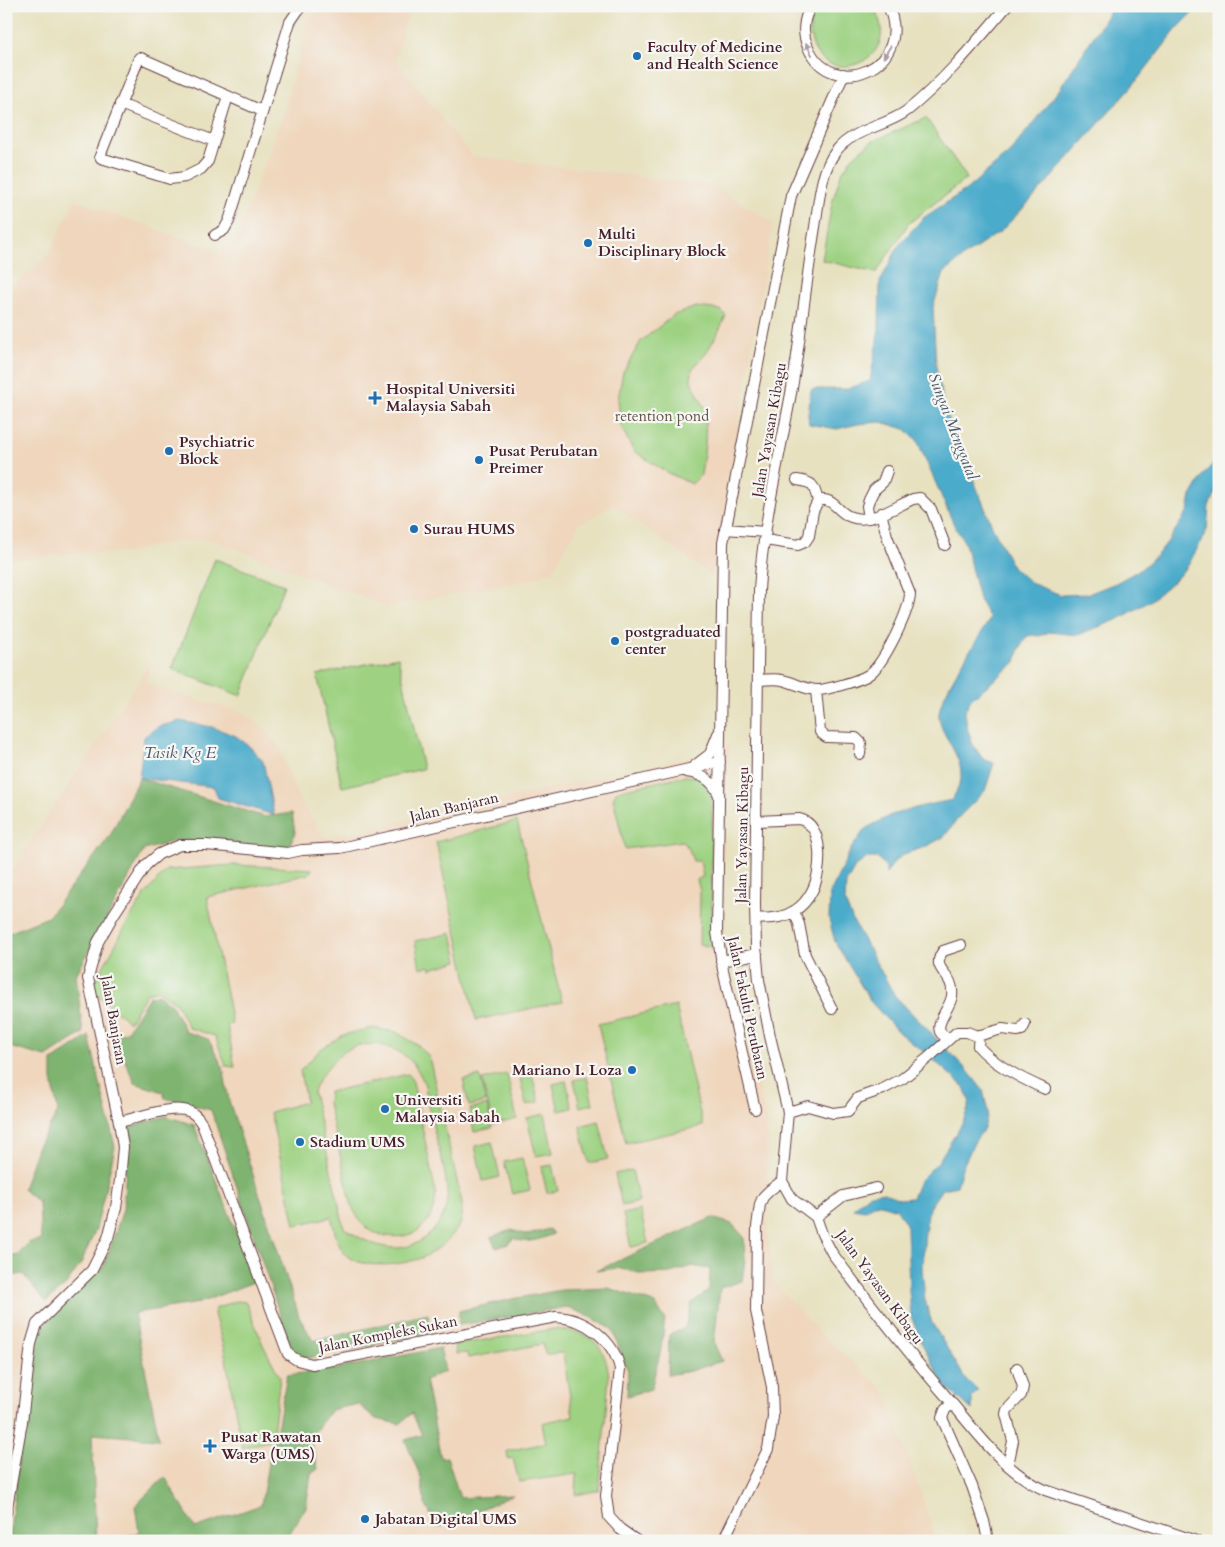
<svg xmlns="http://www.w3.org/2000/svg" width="1225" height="1547" viewBox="0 0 1225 1547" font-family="Cardo,serif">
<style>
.built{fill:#efd6bc}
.green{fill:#9ed282;stroke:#747856;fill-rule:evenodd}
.forest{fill:#7eb470;stroke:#646a4e}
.water{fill:#4cabcb;stroke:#4b657b}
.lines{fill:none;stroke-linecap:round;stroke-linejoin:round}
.minor-casing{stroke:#623c41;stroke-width:12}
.minor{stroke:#fff;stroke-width:10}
.oneway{fill:#ae9aa0}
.poi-dot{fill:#1f6fb2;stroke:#f6f6f2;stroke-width:2}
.labels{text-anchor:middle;stroke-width:4.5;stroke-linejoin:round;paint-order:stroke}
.poi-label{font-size:15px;font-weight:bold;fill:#4a1f2b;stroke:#f6f6f2;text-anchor:start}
.park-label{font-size:15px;fill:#635545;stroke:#f6f6f2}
.street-label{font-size:15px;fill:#4a1f2b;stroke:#f6f6f2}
.water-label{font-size:16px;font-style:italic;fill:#4b576b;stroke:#f6f6f2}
</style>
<rect width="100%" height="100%" fill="#f6f6f2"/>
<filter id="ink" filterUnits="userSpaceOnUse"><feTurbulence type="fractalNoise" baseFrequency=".02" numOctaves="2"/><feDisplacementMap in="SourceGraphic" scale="10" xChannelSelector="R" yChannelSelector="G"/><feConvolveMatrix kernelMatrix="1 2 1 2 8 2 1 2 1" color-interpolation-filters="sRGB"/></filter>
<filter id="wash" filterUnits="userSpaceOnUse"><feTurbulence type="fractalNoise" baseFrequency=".0096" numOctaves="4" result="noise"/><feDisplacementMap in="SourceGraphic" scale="20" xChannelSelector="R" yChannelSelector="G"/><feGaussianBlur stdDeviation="1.12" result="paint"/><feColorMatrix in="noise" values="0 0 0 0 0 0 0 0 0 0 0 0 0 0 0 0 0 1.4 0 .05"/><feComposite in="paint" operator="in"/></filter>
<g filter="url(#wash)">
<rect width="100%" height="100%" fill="#e7e1bf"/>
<path class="built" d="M321 6H411L395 59 472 156 714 186 773 223 713 576 613 505 579 524 553 570 534 579 388 607 207 538 153 546 124 553H75L6 561V292L49 254 75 200 215 250 234 246 284 111 308 19Z
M152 661 145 683 208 703 229 708 245 714 265 730 276 743 300 800 323 836 325 838 684 759 730 745 726 794 723 879 726 950 748 1047 767 1120 768 1240 774 1282 818 1331 885 1391 937 1541H6V878Z"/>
<path class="green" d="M821 6H872C910 60 821 93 811 38 808 27 812 14 821 6Z
M926 118 967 178 908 224 876 273 822 260 832 203 841 174 852 158 871 142Z
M696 307 721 310 726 316C717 335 708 354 692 369L691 381 706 410 705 445 701 475 692 484 668 473 634 451 621 427 618 400 623 372 641 341 674 315Z
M215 559 284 585 241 696 172 669Z
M398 657 423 769 342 787 317 675Z
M683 776C701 776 705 776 712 794V919L714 948 699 944 700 891 697 880 703 876 700 861H693L689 849 682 841 625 849 613 798 617 791Z
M517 821 562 1002 476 1020 436 842Z
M234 865 312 869 309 874 207 897 232 1023 227 1025 235 1067 226 1066 215 1036 189 1028 176 1003 158 990 147 993 129 1022 91 989 129 920 145 895 166 870Z
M452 933 458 961 431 969 430 966 420 968 415 941Z
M676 1006 703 1126 626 1143 598 1024Z
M372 1028 396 1032 419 1046 429 1057 462 1203C462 1210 463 1220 459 1226 451 1239 436 1252 421 1258 403 1265 368 1269 350 1258 337 1251 335 1229 331 1217L295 1225 270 1112 306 1102 300 1071 321 1049 343 1035ZM377 1044C404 1051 414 1059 425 1085 428 1103 431 1120 436 1138 440 1155 446 1173 447 1191 449 1214 434 1237 412 1245 389 1254 363 1241 344 1228L313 1092C318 1076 339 1051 356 1046 362 1044 370 1045 377 1044Z
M408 1074 413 1082 436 1194C435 1203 433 1215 426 1223 414 1239 388 1240 371 1231 362 1226 357 1216 352 1207L328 1103 329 1092Z
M507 1074 517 1119 493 1125 482 1080Z
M532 1075 539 1102 526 1105 520 1078Z
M480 1076 486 1102 469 1106 463 1080Z
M587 1077 593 1104 580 1107 574 1080Z
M566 1081 572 1108 559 1111 553 1084Z
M487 1105 492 1128 474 1132 470 1109Z
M545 1114 553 1153 536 1156 527 1118Z
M599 1121 608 1159 589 1163 580 1126Z
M492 1142 500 1177 483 1181 475 1146Z
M522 1158 530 1190 512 1194 504 1162Z
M552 1165 558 1191 547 1193 541 1167Z
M632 1170 639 1202 622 1206 615 1174Z
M640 1210 648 1243 631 1247 623 1214Z
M236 1301 246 1302 263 1345 280 1377 272 1440 242 1448 225 1353 214 1314 215 1309Z
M554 1329C588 1332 604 1339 609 1376L599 1490 576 1495 577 1474 519 1482 513 1458 508 1459 507 1451 546 1443 542 1423 573 1416 563 1353 546 1354 542 1344 468 1358 467 1353 456 1354 454 1345Z"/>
<path class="forest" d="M139 778 265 817 292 813 295 833 288 848 179 840 144 850 76 975 83 1033 46 1057 6 1046V934L48 917 110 836Z
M158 994 171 1004 186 1032 208 1039 223 1067 229 1101 299 1316 313 1341 428 1314 432 1333 307 1358 292 1350 211 1110 165 1098 163 1092 135 1083 114 1037 127 1031 149 997Z
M89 1036 115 1147 96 1229 81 1263 66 1285 46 1302 23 1274 6 1277V1255L17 1256 30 1242 41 1240 39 1203 23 1189 37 1148 58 1112 52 1080V1061Z
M166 1116 194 1125 256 1281 199 1303 134 1313 159 1439 92 1434 96 1541H9L33 1343 48 1321 104 1266 123 1210 129 1127Z
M712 1218 732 1224 744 1237 745 1260 742 1281 720 1288 714 1343 722 1361 690 1371 668 1375 669 1335 685 1328 692 1303 709 1290 710 1269 692 1266 670 1273 644 1274 617 1268 596 1271Z
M549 1229 553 1234C542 1239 524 1245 514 1238L508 1244 496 1248 491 1237 511 1230 528 1235Z
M608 1288 654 1303 665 1319 661 1349 651 1389 627 1396 628 1371 612 1329 586 1315 567 1307 459 1325V1311L512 1299 562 1290Z
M440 1348 445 1371 425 1380 441 1458 447 1457 460 1498 513 1495 438 1528 425 1504 421 1478 405 1440 422 1435 412 1413 400 1424 376 1419 358 1404 331 1410 310 1438 318 1469 311 1474 306 1507 285 1541H112L139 1532 135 1506 165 1477 195 1528 261 1505 268 1463 278 1424 287 1375 336 1369Z"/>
<path class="water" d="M1112 6H1199L1176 30 1134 84 1034 197 1001 231 963 257 944 273 933 307 936 366 944 407 993 528 1013 568 1033 584 1061 595 1088 594 1116 583 1141 569 1157 555 1169 540 1188 511 1191 496 1204 474 1219 457V483L1209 506 1207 530 1189 564 1176 579 1150 601 1119 619 1078 635 1049 632 1039 636 1031 635 1026 637 1019 650 1016 662 971 699 965 711 967 727 973 745 983 759 994 763 985 791 959 817 944 837 925 847 904 854 894 862 886 874V867L878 858H867L855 867 846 883 845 902 853 921 895 996 967 1070 983 1090 988 1112 984 1129 975 1141 962 1168 957 1186 942 1189 929 1208 925 1232 922 1268 925 1301 932 1323 965 1378 978 1391 972 1397V1410L944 1385 920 1340 911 1316 909 1290 907 1226 897 1209 877 1203 865 1210 853 1208 870 1194 884 1192 899 1199 912 1198 919 1181 938 1162 963 1122 970 1103 964 1087 928 1055 899 1033 871 1002 835 942 829 919 830 893 851 849 865 829 891 815 923 806 952 800C955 794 960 786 961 779 963 755 943 740 939 718 936 698 979 638 990 619L979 599 965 543 955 527 917 440 905 429 881 422 858 424 837 429 809 424 808 415 811 390 813 389H847L870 381 879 329 880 282 899 245 923 218 967 189 1011 151 1059 90 1108 14Z
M180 721 212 727 236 736 249 746 263 761 274 815 218 798 214 787 139 778 144 737 157 727Z"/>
</g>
<g filter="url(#ink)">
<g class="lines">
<g class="minor-casing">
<path id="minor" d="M811 6C803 19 802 34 808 47 831 102 916 68 888 6
M1007 6C976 42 945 80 908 110 886 127 854 128 836 151 820 172 819 202 815 227 806 281 801 335 792 388 780 455 763 522 759 590L755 905 756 947 759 980 770 1036 788 1112 782 1181 792 1199 816 1217 822 1234 832 1253C870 1304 909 1354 951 1402 978 1434 1005 1472 1045 1490L1196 1541
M228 96 208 161 201 169 185 177 170 179 101 158 100 156 139 58H141L262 111
M120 104 214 141
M215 235 224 230 229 221 290 22 301 6
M797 480C813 482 814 485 818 501
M869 518 867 506 869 500 874 490 883 482 887 471
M725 529 766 532
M765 540 798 545 805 542 809 536 813 511 818 501C834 496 837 513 851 517 871 524 895 507 913 499L920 498 931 509 945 545
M759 680C767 680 775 678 782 680 793 682 804 689 816 690 824 691 861 680 868 675 883 666 909 612 910 594L887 536 881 513
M816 690 820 732 826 737 856 738 861 743 860 754
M693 767 710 754 718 734
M686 772C701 774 711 779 718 793
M794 911 799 924 805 955 832 1009
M756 919C769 918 782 919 794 911 801 907 808 899 812 891 822 873 825 824 799 819L758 821
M721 961 757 954
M979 1035 978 1046C994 1065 1022 1079 1045 1089
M948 1038C927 1030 950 1010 952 996 955 972 929 971 943 951L961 945
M755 1109 723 970 717 932 723 543 791 196 844 74
M788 1112 808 1106 833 1113 848 1111 858 1098 883 1089 902 1079 928 1058 957 1032H967L977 1036 1002 1029 1018 1031 1022 1030 1025 1024
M119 1122C138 1118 171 1105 188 1111 195 1113 199 1119 202 1124L288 1354 297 1360 312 1364 556 1317C585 1318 614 1340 620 1369L606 1496 609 1517 620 1529 637 1541
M816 1217 843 1196 876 1188
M952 1403 945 1410 942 1418 972 1486 984 1521 988 1541
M1008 1465 1013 1441 1006 1414 1007 1410 1021 1395 1023 1387 1017 1368
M6 1513 22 1422 31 1344 37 1324 92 1270 108 1238 116 1208 120 1180 123 1147 119 1122 88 978 98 942 114 914 146 865 159 854 180 845H206L288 853 302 850 340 848 720 762
M723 1541 768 1449 773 1417 772 1387 756 1311 757 1227 760 1204 763 1197 770 1190 782 1181"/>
</g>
<use href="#minor" class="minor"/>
</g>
<defs><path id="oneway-solid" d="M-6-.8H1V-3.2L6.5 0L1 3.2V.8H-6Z" transform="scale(1.25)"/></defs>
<g class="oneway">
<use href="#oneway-solid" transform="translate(809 49) rotate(-117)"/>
<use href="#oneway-solid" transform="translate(887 52) rotate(121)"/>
</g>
</g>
<g class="poi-dot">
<circle cx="637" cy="56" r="5"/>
<circle cx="588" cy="243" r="5"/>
<path d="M372.5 390.5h5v5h5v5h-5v5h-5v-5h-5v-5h5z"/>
<circle cx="169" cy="451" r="5"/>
<circle cx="479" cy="460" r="5"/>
<circle cx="414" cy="529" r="5"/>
<circle cx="615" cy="641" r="5"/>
<circle cx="632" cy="1070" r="5"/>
<circle cx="385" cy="1109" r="5"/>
<circle cx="300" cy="1142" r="5"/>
<path d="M207.5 1438.5h5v5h5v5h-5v5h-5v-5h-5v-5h5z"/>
<circle cx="365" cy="1519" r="5"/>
</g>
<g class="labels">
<g class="poi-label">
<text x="647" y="52">Faculty of Medicine<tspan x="647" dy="17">and Health Science</tspan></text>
<text x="598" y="239">Multi<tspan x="598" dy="17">Disciplinary Block</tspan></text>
<text x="386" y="394">Hospital Universiti<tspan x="386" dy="17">Malaysia Sabah</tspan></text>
<text x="179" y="447">Psychiatric<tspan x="179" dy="17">Block</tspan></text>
<text x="489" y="456">Pusat Perubatan<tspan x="489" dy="17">Preimer</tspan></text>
<text x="424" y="534">Surau HUMS</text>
<text x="625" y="637">postgraduated<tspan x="625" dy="17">center</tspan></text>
<text x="622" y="1075" text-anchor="end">Mariano I. Loza</text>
<text x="395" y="1105">Universiti<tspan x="395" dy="17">Malaysia Sabah</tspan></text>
<text x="310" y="1147">Stadium UMS</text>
<text x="221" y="1442">Pusat Rawatan<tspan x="221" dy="17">Warga (UMS)</tspan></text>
<text x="375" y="1524">Jabatan Digital UMS</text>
</g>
<g class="park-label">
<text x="662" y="421">retention pond</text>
</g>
<g class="street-label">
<text transform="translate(769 430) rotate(-80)" y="5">Jalan Yayasan Kibagu</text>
<text transform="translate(454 807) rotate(-13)" y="5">Jalan Banjaran</text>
<text transform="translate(742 835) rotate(-89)" y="5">Jalan Yayasan Kibagu</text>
<text transform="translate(748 1008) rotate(78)" y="5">Jalan Fakulti Perubatan</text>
<text transform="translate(114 1020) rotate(80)" y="5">Jalan Banjaran</text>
<text transform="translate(880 1287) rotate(54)" y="5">Jalan Yayasan Kibagu</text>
<text transform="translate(388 1334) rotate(-11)" y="5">Jalan Kompleks Sukan</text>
</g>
<g class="water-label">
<text transform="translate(954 426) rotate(69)" y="6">Sungai Menggatal</text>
<text x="180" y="758">Tasik Kg E</text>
</g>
</g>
<rect width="1225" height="1547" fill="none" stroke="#f6f6f2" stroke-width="25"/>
</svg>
